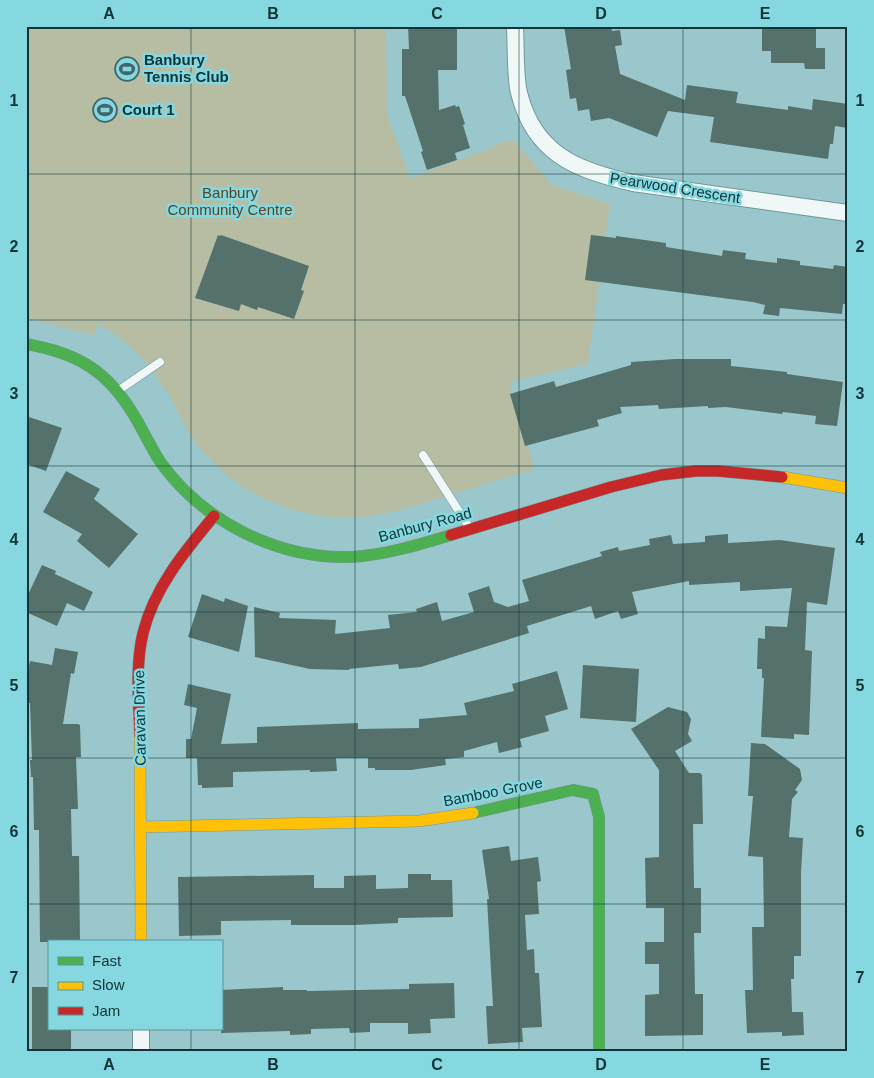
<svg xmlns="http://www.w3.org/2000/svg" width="874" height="1078" viewBox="0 0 874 1078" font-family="Helvetica,sans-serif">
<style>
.green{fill:#b7bda3}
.building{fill:#55716b}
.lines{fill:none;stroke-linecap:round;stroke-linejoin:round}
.lane-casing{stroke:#72979a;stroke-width:9}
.street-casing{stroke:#72979a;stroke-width:18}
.fast-casing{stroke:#72979a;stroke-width:12}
.slow-casing{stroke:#72979a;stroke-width:12}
.jam-casing{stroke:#72979a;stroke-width:12}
.lane{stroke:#f0f7f7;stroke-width:8}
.street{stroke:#f0f7f7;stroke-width:16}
.fast{stroke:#4caf50;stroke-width:11}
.slow{stroke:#ffc107;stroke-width:11}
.jam{stroke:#c62828;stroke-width:11}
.grid{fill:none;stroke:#103437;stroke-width:1;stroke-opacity:0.55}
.labels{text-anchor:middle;stroke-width:5;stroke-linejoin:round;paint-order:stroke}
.poi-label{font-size:15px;font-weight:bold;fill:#103437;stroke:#85d8e0;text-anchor:start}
.street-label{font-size:15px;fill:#103437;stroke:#85d8e0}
.park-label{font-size:15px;fill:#574521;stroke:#85d8e0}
.neatline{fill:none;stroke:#103437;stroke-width:2}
.grid-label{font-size:16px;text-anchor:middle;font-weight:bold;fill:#103437}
</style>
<rect width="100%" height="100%" fill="#9ac7cb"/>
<path class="green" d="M26 26H386L387 115 410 178 491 148 507 139 508 142 514 140 552 185 610 204 588 364 509 382 535 469C502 479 470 489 437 499 413 506 389 514 364 517 298 523 231 493 193 439 184 426 179 412 171 399 154 368 129 341 98 324L93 335 26 318Z"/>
<path class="building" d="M408 26H457V70H438L439 110 455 105 456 107 459 106 465 124 463 125 470 148 455 153 457 160 427 170 421 152 423 151 405 96H402V49H409Z
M564 26H611L612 31 620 30 622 45 615 46 620 74 685 100 687 85 738 92 736 103 788 110V106L812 110 813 99 848 104V128L835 126 833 144H830L828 159 710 142 714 117 668 111 657 137 609 118 591 121 589 109 578 111 576 98 570 99 566 70 571 69Z
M762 26H816V48H825V69H805L804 63H771V51H762Z
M218 235 220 236 221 235 309 266 301 290 304 291 294 319 258 307 257 310 241 304 239 311 195 298Z
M591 235 616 238V236L666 243V247L722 256 723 250 746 253 745 259 777 263V258L800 261V265L833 269 834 265 848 267 845 304H843L842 314 780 308 779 316 763 314 765 305 753 302 585 280Z
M675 359H731V366L787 372V374L843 382 837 426 815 424 816 416 783 412 782 414 726 407 708 408V406L659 409 658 405 620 407 622 413 597 420 599 426 525 446 510 394 554 381 556 387 631 365V362Z
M26 416 62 428 46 471 26 464Z
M66 471 100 489 94 499 138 534 109 568 77 541 82 534 43 512Z
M728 534V543L780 540 835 548 827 605 807 602 805 650 812 651 809 735 794 734V739L761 737 764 678H762V669H757L758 638 765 639V626L787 627 792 588 740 591V582L689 585V581L632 592 638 614 621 619 618 611 595 619 591 606 527 626 529 633 421 667 399 669 398 664 349 669V670L310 669 255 657 254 607 280 613 279 618 336 620 335 634 390 628 388 615 417 612 416 609 437 602 442 621 474 612 468 593 489 586 494 602 508 607 529 601 522 580 602 556 600 552 618 547 619 551 650 545 649 539 671 535 673 544 705 542V536Z
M42 565 56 571 55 574 93 592 84 611 67 603 57 626 26 612V599Z
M202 594 224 602 225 598 248 606 239 652 188 637Z
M55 648 78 652 74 674 71 673 63 724H78L80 725 81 757H76L78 809H71L72 856H79L80 942H40L39 830H34L33 777H31L30 760H32L30 703H26V681L30 661 52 665Z
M583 665 639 669 636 722 580 718Z
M557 671 568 709 545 716 549 731 520 739 522 747 499 753 497 742 464 751V757L445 759 446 765 411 770H375V768H368V758H336L337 771 310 772V770L233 772V787L202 788V785H198L197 758H186V739H191L197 708 184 705 188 684 231 694 221 744 257 743V727L358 723V729L419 728V719L467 715 464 703 514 691 512 684Z
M668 707 687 712 691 719 688 734 692 741 675 751 689 773H700L702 775 703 824H693L694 888H701V933H694L695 994H703V1035L645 1036V995L659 994V964H645V942H664V908H646L645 858 659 857V770L631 729Z
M751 743 765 744 800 769 802 780 795 790 798 792 792 799 789 837 803 838 801 872V956H794V979H791L792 1012H803L804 1035 782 1036V1032L747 1033 745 990H753L752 927H764L763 857 748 856 753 796H748Z
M509 846 511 861 538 857 541 881 537 882 539 914 525 915 527 950 534 949 535 973H539L542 1027 522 1028 523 1042 488 1044 486 1006H493L487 899H489L482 850Z
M408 874H431V880H452L453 917 398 918V923L353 925H291V920L221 921V935L179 936 178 877 314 875V888H344V876L376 875V889L408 888Z
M454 983 455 1018 430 1019 431 1033 408 1034V1023H370V1032L350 1033 349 1028 311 1029V1034L290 1035V1031L221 1033V990L283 987V990H307V991L409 989V984Z
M32 987H49V1029H71V1052H32Z"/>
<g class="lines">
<g class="lane-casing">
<path id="lane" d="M119 390 160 362
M423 455 469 527"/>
</g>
<g class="street-casing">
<path id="street" d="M515 26C516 47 515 67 518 88 519 94 521 100 523 106 541 158 584 172 633 183L848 213
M141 1029V1052"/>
</g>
<g class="fast-casing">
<path id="fast" d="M26 344C78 353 108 371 135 417 144 432 151 448 161 463 204 522 277 559 351 557 385 555 418 545 451 535
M473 813 573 790 593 794 599 817V1052"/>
</g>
<g class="slow-casing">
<path id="slow" d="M782 477 848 488
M140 736 141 942
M141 827 419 821 473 813"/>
</g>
<g class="jam-casing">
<path id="jam" d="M451 535 611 487 661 475 696 471H718L782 477
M140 736C139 703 135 666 143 633 154 588 185 551 214 516"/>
</g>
<use href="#lane" class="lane"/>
<use href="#street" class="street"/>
<use href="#fast" class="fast"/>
<use href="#slow" class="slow"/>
<use href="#jam" class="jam"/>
</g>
<path class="grid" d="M191 26V942M355 26V1052M519 26V1052M683 26V1052M26 174H848M26 320H848M26 466H848M26 612H848M26 758H848M26 904H848M191 1029V1052"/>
<defs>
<g id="stadium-ring" transform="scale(1.25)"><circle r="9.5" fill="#85d8e0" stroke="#40676b" stroke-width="1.5"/><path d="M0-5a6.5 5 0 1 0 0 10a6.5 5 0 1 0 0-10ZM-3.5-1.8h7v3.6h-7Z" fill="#40676b"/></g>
</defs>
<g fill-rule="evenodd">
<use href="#stadium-ring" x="127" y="69"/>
<use href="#stadium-ring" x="105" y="110"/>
</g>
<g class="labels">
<g class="poi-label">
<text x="144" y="65">Banbury<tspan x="144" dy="17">Tennis Club</tspan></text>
<text x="122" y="115">Court 1</text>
</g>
<g class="street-label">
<text transform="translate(675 188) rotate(9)" y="5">Pearwood Crescent</text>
<text transform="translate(425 525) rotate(-15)" y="5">Banbury Road</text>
<text transform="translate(140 718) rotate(-91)" y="5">Caravan Drive</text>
<text transform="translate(493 792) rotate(-11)" y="5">Bamboo Grove</text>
</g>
<g class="park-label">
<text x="230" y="198">Banbury<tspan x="230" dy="17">Community Centre</tspan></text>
</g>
</g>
<rect width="874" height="1078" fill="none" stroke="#85d8e0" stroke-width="55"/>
<rect x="48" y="940" width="175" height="90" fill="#85d8e0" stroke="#56969c"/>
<rect x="58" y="957" width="25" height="8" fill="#4caf50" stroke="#56969c"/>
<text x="92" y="966" font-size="15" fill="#103437">Fast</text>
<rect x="58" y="982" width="25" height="8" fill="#ffc107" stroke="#56969c"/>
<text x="92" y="990" font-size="15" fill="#103437">Slow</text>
<rect x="58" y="1007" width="25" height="8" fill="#c62828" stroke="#56969c"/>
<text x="92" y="1016" font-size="15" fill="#103437">Jam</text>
<rect x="28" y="28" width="818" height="1022" class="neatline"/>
<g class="grid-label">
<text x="109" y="19">A</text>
<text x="273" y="19">B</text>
<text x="437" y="19">C</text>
<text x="601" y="19">D</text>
<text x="765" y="19">E</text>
<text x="14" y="106">1</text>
<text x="860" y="106">1</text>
<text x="14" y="252">2</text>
<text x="860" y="252">2</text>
<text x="14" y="399">3</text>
<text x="860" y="399">3</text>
<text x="14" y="545">4</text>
<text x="860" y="545">4</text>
<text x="14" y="691">5</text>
<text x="860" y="691">5</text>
<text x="14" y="837">6</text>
<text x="860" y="837">6</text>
<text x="14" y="983">7</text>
<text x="860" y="983">7</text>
<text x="109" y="1070">A</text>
<text x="273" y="1070">B</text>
<text x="437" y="1070">C</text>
<text x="601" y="1070">D</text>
<text x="765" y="1070">E</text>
</g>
</svg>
